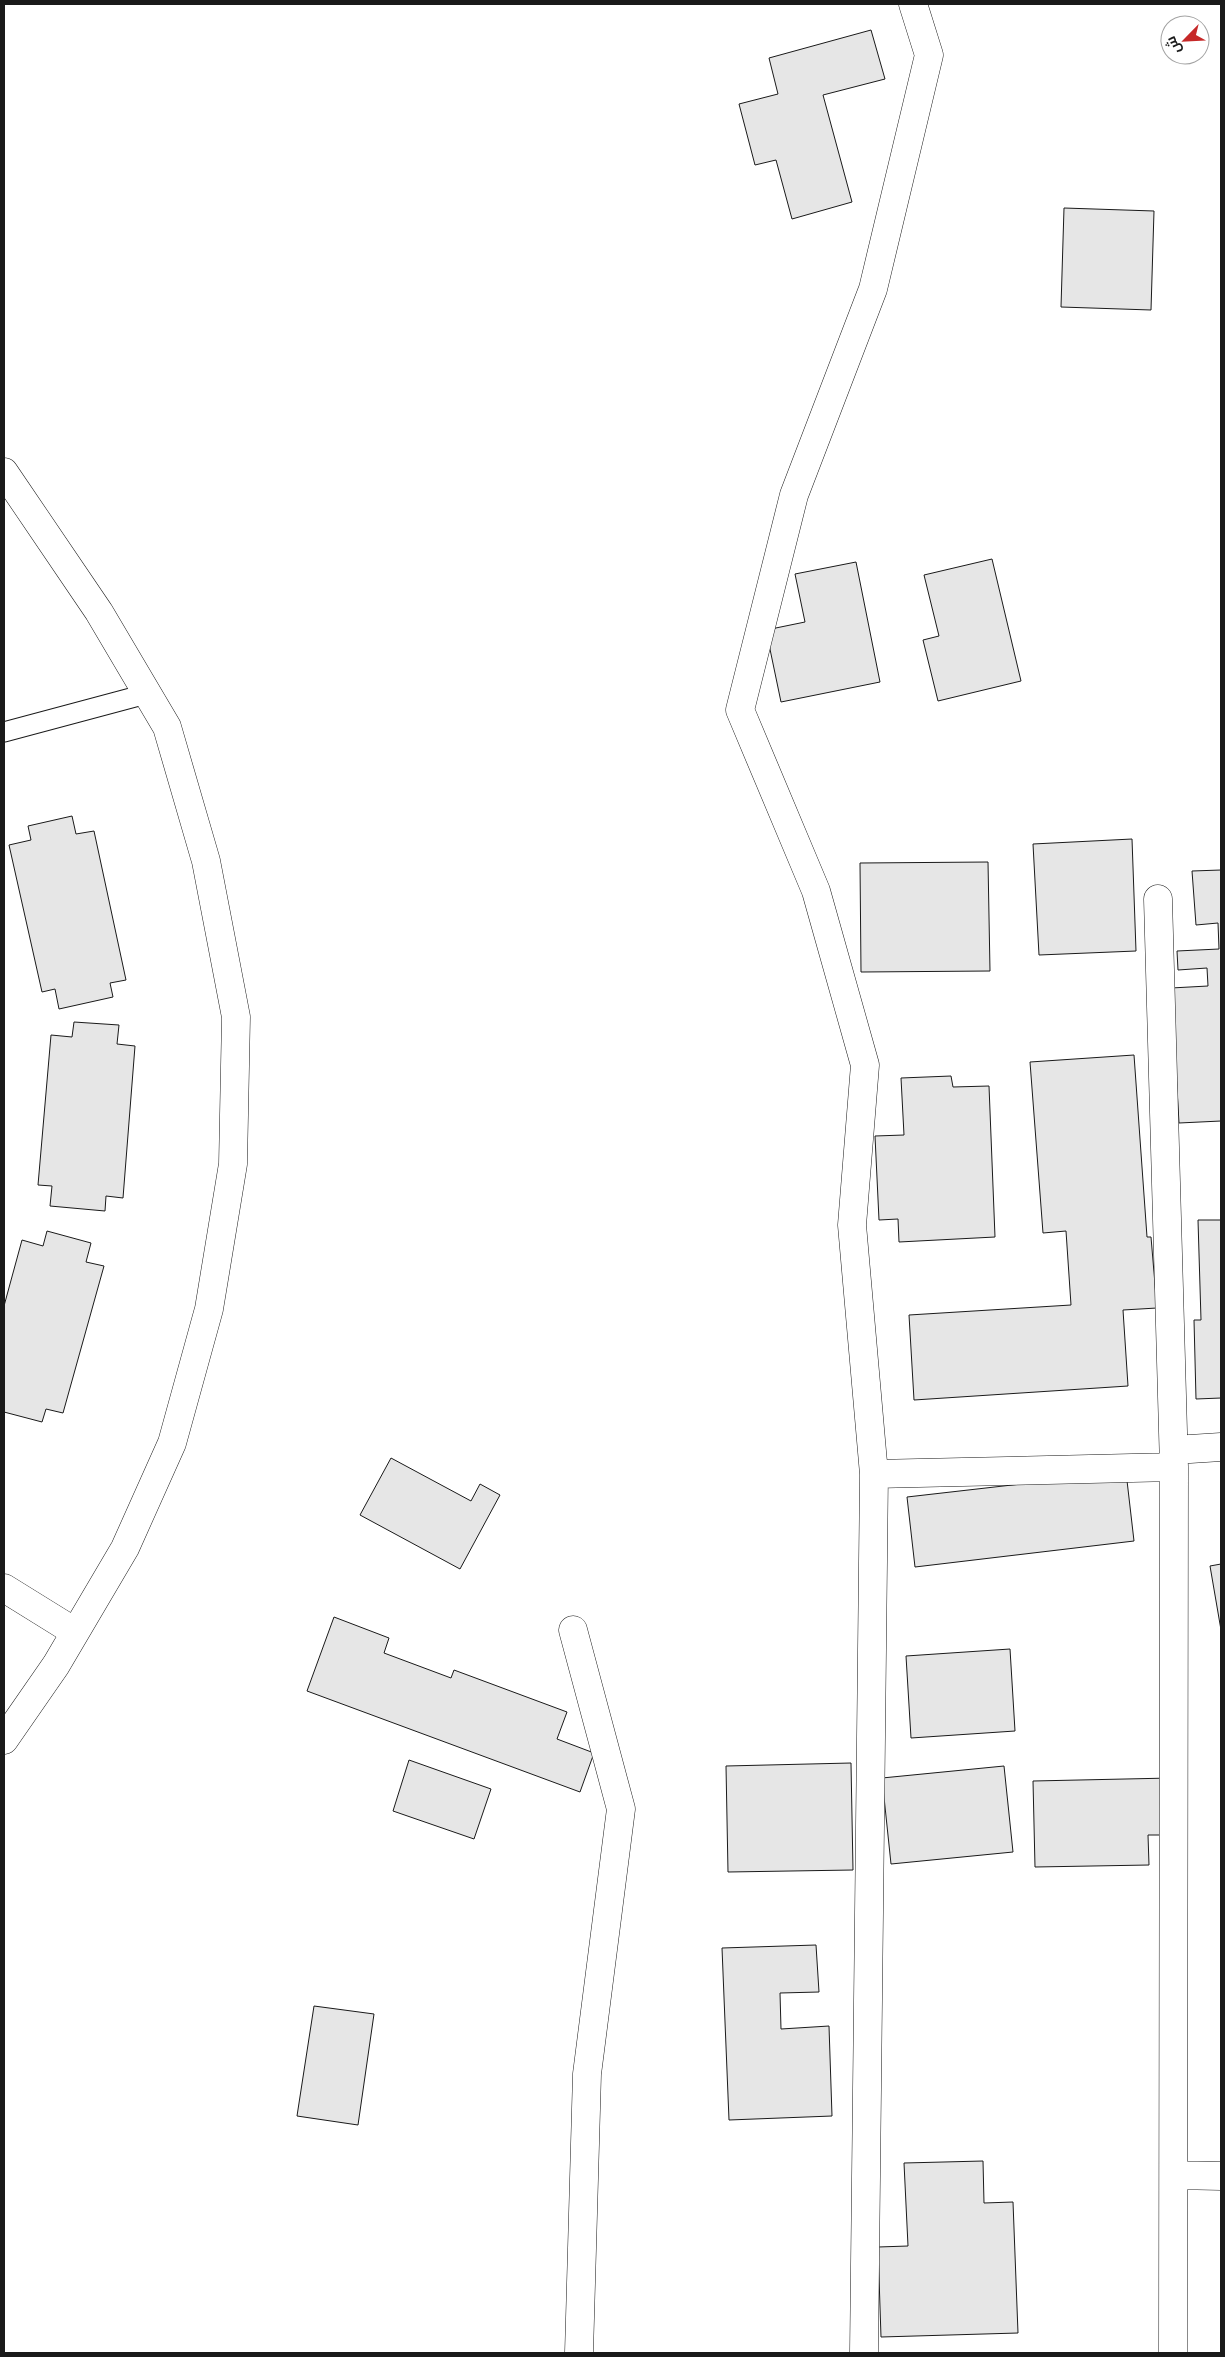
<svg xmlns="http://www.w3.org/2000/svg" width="1225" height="2357" viewBox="0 0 1225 2357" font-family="'Asap Condensed',Cairo,sans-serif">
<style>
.building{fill:#e6e6e6;stroke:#1a1a1a}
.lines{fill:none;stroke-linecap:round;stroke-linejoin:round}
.service-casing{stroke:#1a1a1a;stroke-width:21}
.minor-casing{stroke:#1a1a1a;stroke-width:29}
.service{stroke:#fff;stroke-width:19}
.minor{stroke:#fff;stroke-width:28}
</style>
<rect width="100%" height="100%" fill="#fff"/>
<path class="building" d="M871 30 885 79 823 95 852 202 792 219 776 160 755 165 739 104 778 94 769 58Z
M1064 208 1154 211 1151 310 1061 307Z
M992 559 1021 681 938 701 923 640 939 636 924 575Z
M856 562 880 682 781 702 766 630 805 622 795 574Z
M72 816 76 834 94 831 126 980 110 983 113 997 59 1009 55 989 42 992 9 845 31 840 28 826Z
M1132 839 1136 951 1039 955 1033 844Z
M988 862 990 971 861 972 860 863Z
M1221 870V1121L1179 1123 1171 988 1208 986 1207 968 1178 970 1177 951 1219 949 1218 923 1196 925 1192 871Z
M74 1022 119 1025 117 1044 135 1046 123 1198 106 1196 105 1211 50 1206 52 1186 38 1185 51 1035 72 1037Z
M1134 1055 1147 1237H1151L1157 1308 1123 1310 1128 1386 914 1400 909 1315 1071 1305 1066 1231 1043 1233 1030 1062Z
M951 1076 953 1087 989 1086 995 1237 899 1242 898 1219 879 1220 875 1136 904 1135 901 1078Z
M1198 1220H1221V1398L1196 1399 1194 1320H1201Z
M47 1231 91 1243 86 1262 104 1266 63 1413 46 1409 42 1422 4 1412V1306L22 1240 43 1246Z
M391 1458 471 1501 480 1484 500 1495 460 1569 360 1515Z
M1126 1472 1134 1541 915 1567 907 1497Z
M1221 1564V1630L1210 1566Z
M334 1617 389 1638 384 1653 451 1678 454 1670 567 1712 557 1739 594 1753 580 1792 307 1691Z
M1010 1649 1015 1731 911 1738 906 1656Z
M409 1760 491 1789 474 1839 393 1811Z
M851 1763 853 1870 728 1872 726 1766Z
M1004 1766 1013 1852 891 1864 882 1778Z
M1171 1778 1173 1835H1148L1149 1865 1035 1867 1033 1781Z
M816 1945 819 1992 780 1993 781 2029 829 2026 832 2116 729 2120 722 1948Z
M314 2006 374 2014 358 2125 297 2116Z
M983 2161 984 2203 1013 2202 1018 2333 881 2337 878 2247 908 2246 904 2163Z"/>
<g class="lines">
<g class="service-casing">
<path id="service" d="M4 732 146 694"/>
</g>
<g class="minor-casing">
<path id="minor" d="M4 472 99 612 167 727 206 861 236 1017 233 1164 209 1309 172 1443 125 1548 56 1665 4 1740
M1158 899 1174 1467 1173 2353
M1174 1450 1221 1447
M874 1474 1174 1467
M4 1588 75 1632
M573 1630 621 1809 587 2074 579 2353
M1174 2175 1221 2176
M864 2353 874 1474 852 1225 865 1065 816 891 740 710 794 495 873 289 929 55 913 4"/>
</g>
<use href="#service" class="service"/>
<use href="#minor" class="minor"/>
</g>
<rect width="1225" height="2357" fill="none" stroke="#1a1a1a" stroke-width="10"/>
<g transform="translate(1185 40) rotate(246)"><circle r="24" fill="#ffffff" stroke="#a3a3a3"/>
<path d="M0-4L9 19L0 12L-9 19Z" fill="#c62828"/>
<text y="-8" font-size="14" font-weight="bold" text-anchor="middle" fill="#1a1a1a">ش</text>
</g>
</svg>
